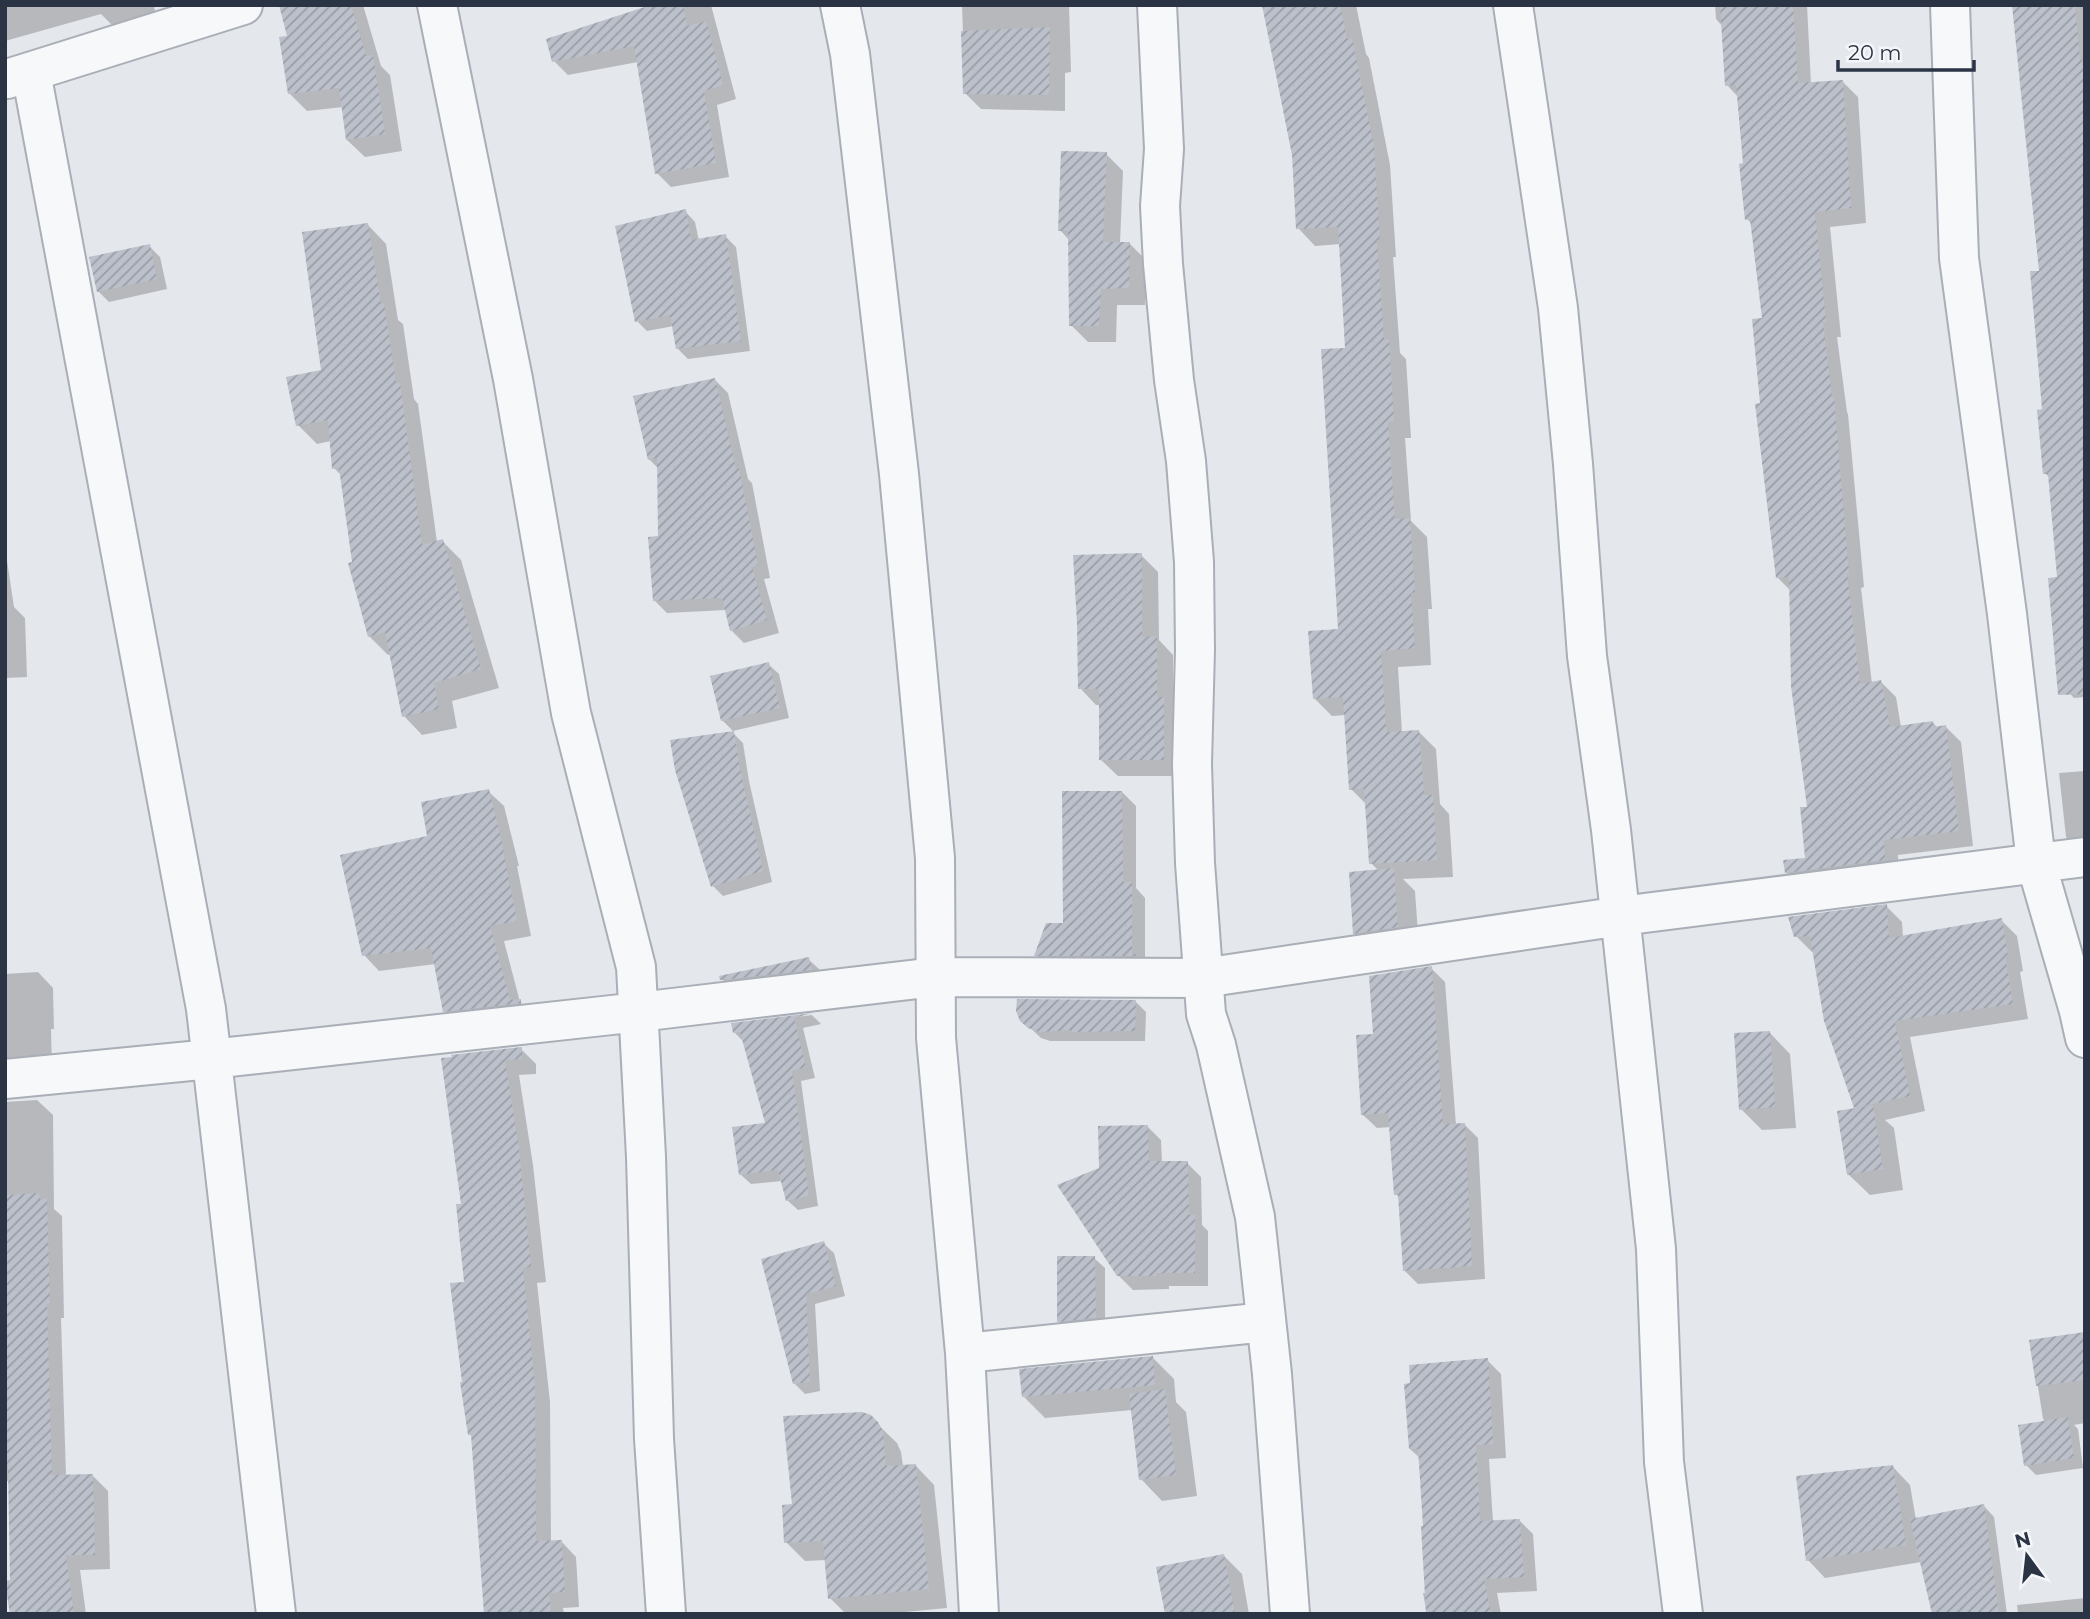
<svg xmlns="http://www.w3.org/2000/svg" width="2090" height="1619" viewBox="0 0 2090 1619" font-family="Montserrat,sans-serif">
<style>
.shadow{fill:#0003}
.building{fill:url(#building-hatch)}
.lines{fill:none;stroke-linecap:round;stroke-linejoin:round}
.minor-casing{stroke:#a9aeb7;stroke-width:42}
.minor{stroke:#f7f8fa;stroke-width:38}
</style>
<defs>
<pattern id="building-hatch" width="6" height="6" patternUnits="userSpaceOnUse" patternTransform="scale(1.75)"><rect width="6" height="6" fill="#bbc0ca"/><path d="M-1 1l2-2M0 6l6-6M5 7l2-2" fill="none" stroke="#989da6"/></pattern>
</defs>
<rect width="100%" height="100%" fill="#e4e7ec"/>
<path class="shadow" d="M5 5H154L157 27 119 32 101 14 5 41Z
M281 5H363L381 66 390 75 402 151 365 157 347 140 343 107 307 111 289 93V38Z
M657 5H711L736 99 717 105 729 177 671 187 657 173 638 62 568 75 554 61Z
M962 5H1069L1071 72 1065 73V111L981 109 965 93Z
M1264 5H1356L1366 54 1369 58 1390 165 1396 257H1393L1400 353 1406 359 1411 438H1405L1411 521 1427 537 1432 609H1428L1431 665 1398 667 1402 733 1418 731 1436 749 1440 804 1449 814 1453 877 1403 879 1415 891 1419 948 1376 954 1355 933 1379 871 1371 863 1367 805 1351 789 1346 715 1332 716 1314 698 1340 631 1347 349 1341 244 1315 246 1298 228 1293 155Z
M1715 5H1807L1811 84 1843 82 1858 97 1866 223 1830 227 1841 337H1837L1847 412 1848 414 1864 587 1861 588 1872 684 1881 682 1896 697 1901 727 1932 722 1938 728 1946 727 1961 742 1973 846 1898 855 1899 875 1802 888 1786 872 1807 859 1809 808 1791 591 1777 577 1761 405 1764 320 1752 224 1747 219 1745 165 1739 98 1727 85 1723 27 1716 19Z
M2014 5H2085V697L2074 698 2059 682V578L2050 478 2045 473 2041 272Z
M1106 154 1123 171 1120 243H1129L1146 260 1145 305H1117L1116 342H1088L1071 325 1070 241 1060 230Z
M685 211 695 222 699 241 725 236 736 247 750 351 688 359 678 349 674 326 647 331 637 321Z
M368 225 386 244 398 320 403 324 414 399 418 404 437 542 442 541 461 560 499 688 452 701 457 728 422 735 404 716 391 654 388 655 369 636 341 475 334 468 331 441 317 444 298 425 322 371Z
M149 246 160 257 167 289 109 302 98 291Z
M715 380 728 393 748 479 752 483 770 578 764 579 779 633 744 643 731 630 726 610 667 613 654 600 660 538 659 469 649 459Z
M5 547 14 607 25 618 27 677 5 678Z
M1141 555 1158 572 1159 640 1173 655V708L1180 715V776H1118L1101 760V705H1096L1080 688Z
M768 664 779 674 789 718 733 731 722 720Z
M733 733 743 743 749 781 772 882 723 896 713 886Z
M2085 771V855H2084L2066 837 2059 773Z
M488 791 504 806 519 866H517L531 936 504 941 520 1002 535 1016 460 1026 445 1011 436 964 379 971 364 955 429 837Z
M1122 792 1136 806V888L1145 898V965L1049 969 1036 955 1064 925Z
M1886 906 1902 922 1903 938 2001 920 2017 936 2023 971 2020 972 2028 1019 1910 1037 1925 1111 1885 1120 1894 1128 1903 1190 1870 1195 1848 1174 1858 1109 1855 1107 1815 952H1812L1796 936Z
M808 959 819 969 821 979 732 990 722 979Z
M1431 968 1445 982 1456 1125 1464 1124 1478 1138 1485 1279 1418 1284 1404 1270 1400 1199 1396 1194 1391 1127 1377 1128 1362 1114 1375 1036Z
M38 972 53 988 54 1029H51L52 1069 5 1079V974Z
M1135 1001 1146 1012 1145 1041H1050L1041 1038 1022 1020Z
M812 1015 821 1024 803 1028 815 1078 801 1081 818 1206 798 1210 787 1200 782 1181 751 1184 740 1174 767 1124 745 1043 735 1033 733 1025Z
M1769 1032 1790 1054 1796 1128 1762 1130 1741 1109Z
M521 1049 536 1064V1074L519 1075 533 1165 546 1282 537 1283 550 1402 551 1542 561 1541 576 1557 579 1607 563 1608 564 1614H487L473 1437 470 1434 463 1205 443 1060Z
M37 1100 53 1115 54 1209 62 1216 64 1318H61L66 1476 92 1475 108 1491 110 1569 80 1570 86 1614H12L10 1481H5V1102Z
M1148 1127 1161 1140 1162 1163H1187L1201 1177 1202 1225 1208 1231V1286H1169V1289L1133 1290 1118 1275 1100 1170Z
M823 1243 834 1253 845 1296 815 1304 820 1391 805 1394 794 1383 763 1260Z
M1094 1258 1105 1268V1327L1069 1331 1059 1321Z
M2085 1334V1423L2074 1425 2078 1429 2083 1468 2036 1475 2026 1465 2046 1422 2043 1419 2031 1342Z
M1152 1357 1174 1379 1176 1402 1186 1412 1197 1496 1162 1501 1141 1479 1132 1410 1045 1418 1024 1397Z
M1487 1360 1501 1374 1506 1458 1489 1459 1493 1522 1519 1520 1533 1534 1537 1591 1497 1593 1501 1614H1427L1423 1593H1427L1420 1458 1410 1449Z
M870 1417 897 1443 901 1452 903 1466 915 1465 934 1485 947 1608 884 1614H846L830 1598 827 1560 805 1561 786 1542Z
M1893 1467 1910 1485 1916 1520 1984 1506 1994 1517 2007 1614H1933L1921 1562 1825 1578 1808 1560Z
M1224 1556 1242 1574 1249 1614H1167Z
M2085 1598V1614H2018L2017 1605Z"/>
<path class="building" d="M279 5H351L366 56 373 55 385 134 346 140 339 88 288 94 279 37 287 36Z
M651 5H683L687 26 706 21 723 85 704 91 716 163 655 174 634 46 552 62 546 39Z
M1262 5H1340L1347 39 1352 38 1374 146 1380 240H1377L1384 340 1389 339 1394 421 1388 422 1395 519 1410 518 1415 592 1411 593 1415 648 1381 651 1386 726 1387 732 1419 730 1424 795H1433L1437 860 1369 864 1364 789 1349 790 1343 697 1313 699 1308 631 1338 629 1321 349 1345 348 1338 227 1296 229 1292 155Z
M1720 5H1793L1798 83 1843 80 1851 208 1815 212 1826 322H1823L1832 397H1834L1849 573H1847L1860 684 1881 680 1890 727 1933 721 1934 727 1946 725 1959 831 1884 840 1885 860 1785 873 1783 860 1805 858 1800 807H1807L1791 686 1789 577 1776 578 1755 404 1760 403 1752 319 1762 318 1750 219 1745 220 1739 164 1743 163 1736 85 1725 86Z
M2012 5H2075L2080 60 2082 59 2085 86V694L2058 695 2048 578 2057 577 2048 474H2043L2037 410 2042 409 2030 271H2039Z
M1050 27 1049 95 963 94 961 31Z
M1061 151 1107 152 1103 242H1130L1129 288 1101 289 1099 326H1069L1068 231H1058Z
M686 209 691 240 726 234 741 341 676 349 670 315 635 322 615 226Z
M368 223 381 304 384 303 396 383H400L422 545 443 539 481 669 434 683 439 709 402 717 385 632 368 637 348 563 352 562 339 468 332 469 328 420 296 426 286 377 321 370 302 232Z
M150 244 157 279 97 292 89 257Z
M715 378 736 469 739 468 758 565 752 567 767 620 730 631 722 598 653 601 648 537 658 536 657 458 648 460 633 396Z
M1142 553V637L1157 636V697H1164V760H1099V689H1078L1077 623 1073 555Z
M769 662 780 708 721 721 710 676Z
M734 731 740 769 763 871 711 887 675 770 670 740Z
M489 789 504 851H503L517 921 490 926 510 1000 521 999V1003L443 1012 431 948 362 956 340 855 427 836 421 802Z
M1062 791H1122L1123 882H1132V954H1136V956H1034L1046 923H1063Z
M1394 868 1398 927 1353 934 1349 872Z
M1887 904 1889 938 2002 918 2008 956H2005L2013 1004 1895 1021 1910 1096 1854 1108 1824 1021 1810 936 1794 937 1788 917Z
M809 957 812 970 720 980 719 976Z
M1432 966 1443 1124 1465 1123 1472 1266 1403 1271 1398 1195H1394L1388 1113 1361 1115 1356 1035 1373 1034 1369 976Z
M1017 999 1136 1000 1135 1031 1072 1032V1030L1039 1032 1028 1028 1020 1021 1016 1011Z
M813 1013 794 1018 806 1067 792 1071 809 1196 786 1201 778 1170 739 1175 732 1127 765 1123 740 1032 733 1033 731 1023Z
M1770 1031 1775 1107 1739 1110 1734 1033Z
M522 1047V1059L505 1060 519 1149 531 1267 523 1268 535 1385 536 1541 562 1540 565 1592 549 1593 551 1614H484L471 1435H468L460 1382H462L450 1283 464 1282 456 1204H461L441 1058 452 1057 451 1055Z
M1873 1105 1883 1169 1847 1175 1837 1111Z
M1148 1125 1149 1161H1188L1189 1215H1195V1273H1156V1276H1117L1057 1185 1099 1168 1098 1126Z
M39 1193 40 1199H47L50 1304H47L52 1475 93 1474 95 1555H66L74 1614H10L5 1583V1581L10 1580 8 1465 5 1466V1195Z
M824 1241 836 1286 806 1294 810 1382 793 1384 761 1259Z
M1057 1256H1095L1096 1318 1057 1322Z
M2085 1332V1380L2036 1386 2029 1340Z
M1153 1356 1155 1385 1022 1397 1019 1369Z
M1488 1358 1493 1444 1476 1445 1480 1521 1520 1519 1524 1577 1484 1579 1491 1614H1426L1421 1526H1423L1418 1449H1409L1404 1384 1410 1383 1409 1365Z
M1165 1389 1176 1475 1139 1480 1129 1394Z
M862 1412 871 1415 878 1422 883 1431 886 1466 916 1464 929 1589 828 1599 823 1541 784 1543 782 1505 792 1504 783 1416Z
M2068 1417 2074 1458 2024 1466 2018 1425Z
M1893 1465 1906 1545 1806 1561 1796 1476Z
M1984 1504 1999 1614H1932L1910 1519Z
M1224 1554 1235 1614H1165L1156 1567Z"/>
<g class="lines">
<g class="minor-casing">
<path id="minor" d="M437 5 513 379 571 713 636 967 646 1157 654 1439 666 1614
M840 5 850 54 899 474 935 858 936 1038 965 1353 979 1614
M1157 5 1164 149 1160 206 1163 264 1174 380 1186 461 1194 562 1195 650 1192 764 1195 863 1206 1014 1216 1045 1255 1217 1272 1374 1290 1614
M1513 5 1558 308 1573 464 1587 656 1611 830 1656 1249 1664 1462 1683 1614
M1950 5 1959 258 2007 614 2034 845 2036 863 2079 1011 2085 1038
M31 72 206 1009 276 1614
M7 79 243 5
M5 1079 211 1059 639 1012 935 977 1203 978 1621 916 2085 857
M965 1353 1266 1322"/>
</g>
<use href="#minor" class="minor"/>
</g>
<rect width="2090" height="1619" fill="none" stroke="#2b3445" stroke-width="14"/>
<g transform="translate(2027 1556) rotate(345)" stroke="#f4f6f9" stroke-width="5" paint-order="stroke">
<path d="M0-5L12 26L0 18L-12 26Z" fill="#2b3445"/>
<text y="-10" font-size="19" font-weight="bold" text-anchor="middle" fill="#2b3445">N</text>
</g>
<path d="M1838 60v10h136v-10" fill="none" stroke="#2b3445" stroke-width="3.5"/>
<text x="1848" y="60" font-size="21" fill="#2b3445" stroke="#f4f6f9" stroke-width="5" paint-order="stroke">20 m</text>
</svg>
